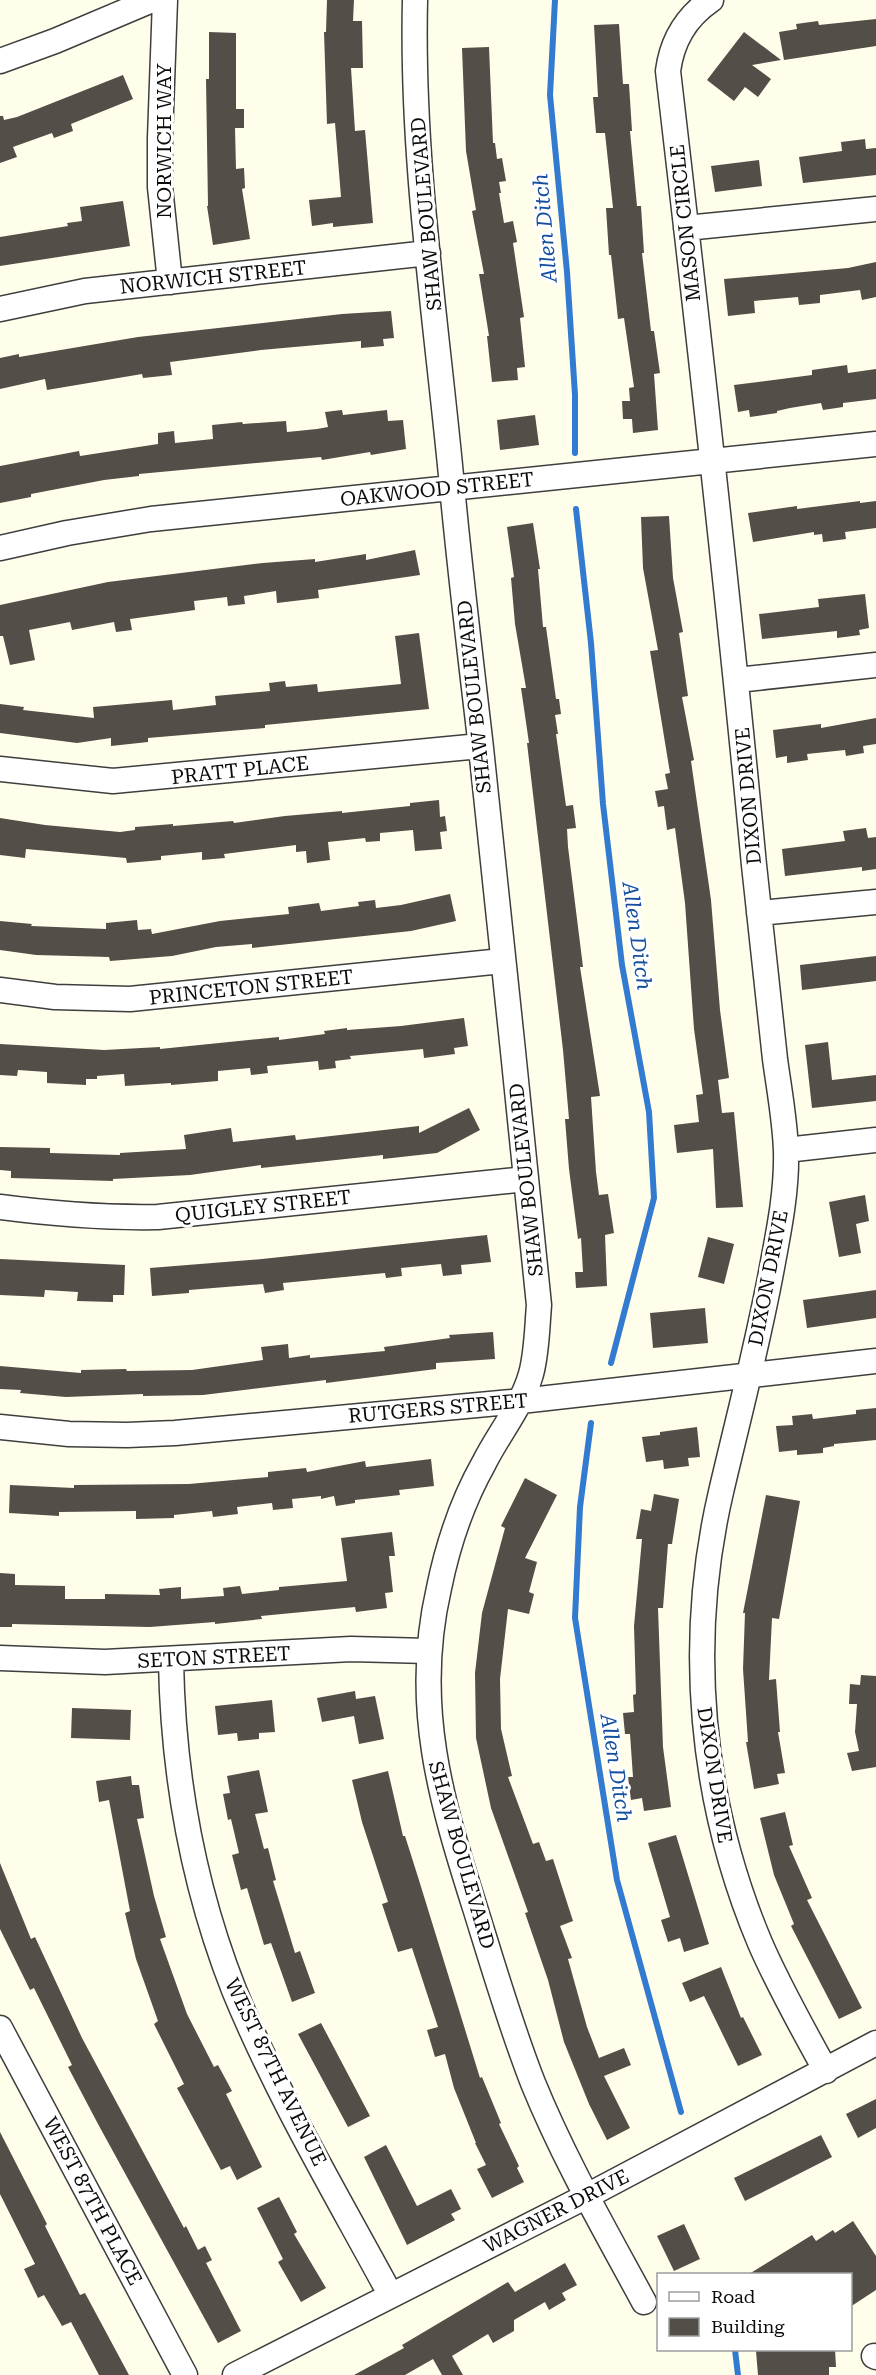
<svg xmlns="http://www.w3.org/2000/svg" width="876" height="2375" viewBox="0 0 876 2375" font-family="'Roboto Serif',serif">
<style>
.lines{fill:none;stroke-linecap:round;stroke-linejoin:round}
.stream{stroke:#337bd0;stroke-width:6}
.building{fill:#544e48}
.minor-casing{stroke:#3e3e3e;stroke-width:27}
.minor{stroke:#fff;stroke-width:24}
.labels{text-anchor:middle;stroke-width:6;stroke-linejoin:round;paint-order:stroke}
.street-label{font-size:20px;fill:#0b0b0b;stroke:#fff}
.water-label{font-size:21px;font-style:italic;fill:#134e9f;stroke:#fff}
</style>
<rect width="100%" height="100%" fill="#fffeea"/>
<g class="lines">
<path class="stream" d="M555 0 550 95 567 272 575 395V453
M576 509 591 643 603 804 622 965 649 1112 654 1198 611 1363
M591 1423 580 1507 575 1618 617 1880 681 2112
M735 2350 738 2375"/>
</g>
<path class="building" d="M327 0H354L353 21H362L363 68H351L355 131 365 130 373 223 333 227V223L312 226 309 200 341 197 335 123 327 124 324 32H326Z
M876 19V46L784 60 779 32 797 29 796 24 818 21 819 25Z
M619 24 623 84H629L632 131H630L637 206H641L644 253H642L651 331H654L660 373 654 374 658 430 633 433 632 419H623L622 401H630L629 388 634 387 624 318 618 319 611 255H609L606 208H613L605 133H596L593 97H598L594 25Z
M209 32 236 33V109H244V128H235L236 169 244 168 245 188 242 189 250 239 213 245 207 206H208L206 79H209Z
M744 32 781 60 752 65 771 79 758 97 745 87 734 101 707 80Z
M489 47 493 143H495L497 159 502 158 506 181 499 182 501 193H499L504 223 513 221 517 242 513 243 524 317 520 318 525 367 517 368 518 380 492 382 487 336H489L479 274H484L472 211 476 210 466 151 462 48Z
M123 75 133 99 71 124 73 131 54 138 52 133 13 147 17 157 0 163V116H3L4 120 17 117Z
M865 139 866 149 876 148V175L803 183 799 157 842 151 841 142Z
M759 160 762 186 715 192 711 166Z
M123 201 130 246 0 266V237L68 226 67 223 82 221 80 207Z
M876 262V297L862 300 860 290 820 295V303L799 305 798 297 754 301 755 313 728 316 724 279 848 268Z
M391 311 394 338 383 339 384 346 361 348V341L261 350 170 362 172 375 143 378 142 374 47 390 45 379 0 389V358L19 354V357L138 337 342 314Z
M847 365 848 373 876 369V399L843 403V407L823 410 821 403 790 408 777 411V413L750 417 749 410 738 412 734 385 812 375V370Z
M342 410 343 415 387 410 388 421 403 420 406 449 371 455 370 452 322 460 321 457 139 474V476L104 480 31 494V497L0 503V466L79 451 80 456 158 444V433L174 431 175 443 213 439 212 425 242 422 243 424 286 421 287 432 317 429 328 427 325 412Z
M535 415 539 445 500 450 497 420Z
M860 501V503L876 501V528L845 532 846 539 823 542 822 534 814 535V532L753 542 748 513 797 506V509Z
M669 516 673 578 683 632 679 633 688 696 682 697 694 760 691 761 711 900 720 1010 729 1078 718 1080 722 1113 734 1112 743 1207 716 1208 713 1149 677 1153 674 1125 699 1122 696 1095 703 1094 694 1029 685 903 675 828 667 830 664 806 658 807 655 791 668 789 665 774 670 773 650 651 658 650 643 568 641 517Z
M533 523 540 569H538L543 627H546L556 699H559L561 714 555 715 558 734H556L566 806 573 805 576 828 567 829 568 847 583 967H580L600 1096 591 1097 596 1172 599 1195 608 1194 614 1233 605 1235 607 1286 576 1288 575 1272H583L581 1238 578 1239 569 1169 565 1119H569L563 1050 527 743H529L521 688H526L515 624 511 578 514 577 507 527Z
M415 550 420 575 318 590 319 598 277 603 276 591 244 596 245 604 228 606 227 597 194 601 195 610 130 619 132 630 116 632 114 622 72 630 70 622 29 630 35 660 10 665 3 636H0V605L108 582 263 563 315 559V562L366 554V560Z
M865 594 869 628 859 630 860 635 837 638V631L762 639 759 614 819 607 818 599Z
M419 633 429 709 265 725V728L148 738V742L111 746V738L77 743 0 733V704L24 707 23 710 94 718 93 707 172 700 173 710 216 705 215 696 270 691 269 683 285 681 286 687 317 684 318 692 401 684 395 636Z
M876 718V744L863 746 864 753 846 756 845 750 807 754 808 760 787 763V756L776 758 773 730 821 724V728Z
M439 800 440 817 445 816 447 831 440 832 442 849 415 851 413 830 380 833V841L366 842 365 838 328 842 330 860 307 863 306 851 296 852V845L224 854 225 858 202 860V852L161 856V860L127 863 126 858 26 849 25 858 0 855V818L45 825 120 832 135 830V827L173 824V826L233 821 234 823 285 816 342 811V813L410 806V803Z
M866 828 868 838 876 837V869L862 871V867L785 876 782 849 845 841 843 831Z
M450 894 456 921 411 931 252 948V944L216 947 172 956 110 961 109 957 36 955 0 950V921L32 924 31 926 106 929V923L137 920 138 930 151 929 152 934 220 921 289 914 288 907 319 903 321 911 359 906 358 902 375 900 376 908 401 905Z
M876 956V981L802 990 800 965Z
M464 1018 468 1046 454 1048 455 1054 424 1058 423 1049 350 1056 351 1059 335 1061 336 1068 319 1070 318 1061 267 1066 268 1073 251 1075 250 1068 218 1071V1081L171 1085V1083L125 1086 124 1074 97 1076V1079H86V1085L47 1083V1072L18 1070 17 1076 0 1075V1044L104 1050 160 1047V1049L279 1037V1040L325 1034 324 1031 347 1028V1030L401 1026Z
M828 1042 832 1080 876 1075V1101L812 1108 805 1045Z
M469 1108 480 1130 437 1153 383 1159V1155L261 1168V1165L190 1175 113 1179V1181L11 1178V1171L0 1170V1147L50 1148V1153L120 1155V1153L186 1149 184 1135 231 1128 233 1142 295 1135 296 1140 419 1126V1133Z
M865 1195 869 1221 856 1224 861 1253 839 1257 829 1202Z
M487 1235 491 1262 461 1265 462 1274 443 1276 441 1264 401 1268 402 1276 386 1278 385 1273 283 1283 284 1290 265 1293 263 1284 189 1290V1293L152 1296 150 1268 262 1259Z
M708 1237 734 1244 724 1284 698 1277Z
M0 1259 125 1265 124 1295H113V1302L77 1301 78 1292 45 1290 44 1297 0 1295Z
M876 1290V1318L807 1328 803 1300Z
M705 1308 708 1343 653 1348 650 1313Z
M493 1332 495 1359 436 1363V1369L326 1383V1380L203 1395 143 1396V1394L66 1397 20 1393 21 1390 0 1389V1366L81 1373V1370L126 1369 127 1371 192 1370 263 1360 261 1347 288 1344 289 1358 310 1355V1358L385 1351 384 1347 450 1338 449 1335Z
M876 1408V1440L834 1444V1446L823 1448V1453L797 1455V1450L779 1452 776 1426 793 1425 792 1416 812 1414 813 1419 856 1414V1410Z
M697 1427 700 1457 688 1458 689 1466 664 1469 663 1460 646 1462 642 1437 660 1435V1432Z
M431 1459 434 1486 399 1490 400 1495 355 1500V1503L336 1506 334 1496 321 1499V1496L292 1499 293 1508 273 1510 272 1503 237 1507 238 1514 213 1517 212 1511 174 1515V1518L136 1519V1511L59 1512V1516L9 1513 10 1485 74 1488V1485L189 1484 268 1477V1472L306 1468 307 1472 365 1461 366 1467Z
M525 1478 557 1495 525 1558 537 1562 529 1592 534 1594 529 1614 508 1609 500 1679 501 1729 512 1776 508 1777 533 1844 539 1842 546 1861 553 1859 573 1921 560 1926 572 1958 568 1959 587 2027 599 2058 624 2048 631 2065 604 2076 630 2128 607 2140 589 2104 564 2042 548 1980 525 1913 528 1912 491 1808 476 1738 475 1673 482 1613 505 1528 501 1526Z
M654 1494 679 1499 672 1544H668L663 1608H658L663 1747 671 1807 644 1811 642 1798 631 1800 628 1777H633L630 1734H625L623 1713 634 1712 633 1695 636 1694 634 1626 642 1539H636L641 1509 651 1511Z
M766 1495 800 1501 779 1619 772 1618 769 1680 776 1679 780 1732H778L785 1773 777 1774 779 1784 754 1789 746 1742H748L743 1669 745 1613H743Z
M392 1532 395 1556H389L393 1592 385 1593 387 1608 356 1612 355 1607 261 1616 262 1619 215 1624V1622L150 1627 12 1624V1627H0V1573L15 1574V1585L65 1586V1599H105V1594L160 1595 159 1589 181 1587V1599L224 1596 223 1588 240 1586 242 1594 279 1590V1587L347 1581 341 1538Z
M861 1675 876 1676V1767L852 1771 847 1753 859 1751 855 1732 857 1704H849L850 1684 860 1685Z
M355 1691 356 1699 375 1696 384 1739 359 1744 354 1716 322 1722 317 1698Z
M272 1700 275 1732 259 1733V1739L238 1741 237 1733 218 1735 215 1706Z
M72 1708 131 1710 130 1740 71 1738Z
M259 1770 268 1812 255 1814 264 1849 268 1848 276 1880 273 1881 295 1953 300 1951 315 1993 292 2002 271 1943 264 1945 247 1888 241 1890 232 1855 239 1853 231 1819 228 1820 223 1794 230 1793 227 1776Z
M388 1771 403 1836H405L418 1877 480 2078 482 2077 501 2123 499 2124 519 2166 517 2168 524 2182 492 2198 477 2169 486 2165 475 2143H476L454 2088 445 2054 435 2057 427 2030 438 2027 412 1948 398 1952 382 1904 388 1902 362 1822 352 1780Z
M131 1776 132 1785H139L144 1818 137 1819 154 1896 166 1937 160 1939 187 2014 214 2067 218 2065 232 2091 226 2094 262 2167 237 2180 230 2166 221 2170 177 2088 184 2084 154 2024 158 2021 136 1959 125 1913 130 1911 109 1800 99 1802 96 1781Z
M785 1812 793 1845 789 1846 812 1898 807 1900 862 2008 839 2019 791 1926 794 1924 774 1875 760 1818Z
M676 1835 709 1944 684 1952 680 1938 668 1942 661 1920 670 1917 648 1843Z
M0 1863 31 1939 35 1937 82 2038 184 2228 186 2226 198 2250 205 2246 212 2260 206 2263 241 2331 218 2343 98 2124 68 2067 72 2065 34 1988 30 1990 0 1929Z
M721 1967 741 2018 743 2017 762 2055 738 2066 704 1996 690 2002 682 1983Z
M321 2023 370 2116 348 2127 298 2034Z
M876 2099V2128L858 2138 846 2114Z
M0 2132 47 2224 45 2226 80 2295 85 2293 129 2375H99L71 2322 62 2326 44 2295 38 2298 24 2269 35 2264 0 2194Z
M821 2135 832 2157 745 2201 734 2178Z
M386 2145 417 2206 451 2189 461 2209 451 2214 455 2220 407 2245 364 2157Z
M279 2197 297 2232 294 2234 326 2288 301 2302 278 2262 283 2259 257 2208Z
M853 2221 876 2256V2290L850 2307V2274H749L812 2235 816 2241 833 2230 835 2233Z
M684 2224 700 2259 674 2271 657 2236Z
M565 2263 577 2285 562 2293 566 2300 549 2310 545 2302 514 2320V2331L493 2343 488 2334 452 2356 463 2375H442L433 2359 405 2375H354L404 2348 402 2345 508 2282 515 2292Z
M784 2349H835L836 2367H829V2375H758L756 2351Z"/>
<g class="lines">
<g class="minor-casing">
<path id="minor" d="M165 0 160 138V187L170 282
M415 0C411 162 437 325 452 486 460 573 471 661 481 748 500 934 521 1119 539 1305 537 1328 537 1352 531 1374 522 1406 499 1433 484 1463 462 1502 448 1544 439 1588 412 1705 441 1801 476 1911 494 1969 511 2027 533 2083 564 2159 605 2230 644 2302
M711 0C685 18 672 41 668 71 699 336 729 600 754 865 761 930 768 994 775 1059 779 1089 785 1120 786 1151 787 1188 780 1225 773 1262 759 1340 739 1415 721 1492 686 1642 700 1801 760 1943 779 1987 803 2029 826 2071
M0 61 55 41 152 0
M686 228 876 209
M0 309 85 291 428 253
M0 548 67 533 151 519 876 444
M737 680 876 665
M0 769 113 781 480 746
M759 913 876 902
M0 990 55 997 130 999 502 961
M786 1150 876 1140
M0 1207C53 1214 105 1218 158 1217L526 1179
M0 1427 69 1434 127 1435 175 1433 521 1401 876 1361
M0 1658 105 1662 351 1649 428 1651
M171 1661C173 1772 193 1886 234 1990 277 2095 336 2194 390 2294
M0 2028 185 2375
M874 2356 876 2357
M235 2375 587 2196 876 2043"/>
</g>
<use href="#minor" class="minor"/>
</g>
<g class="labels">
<g class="street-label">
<text transform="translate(164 141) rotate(-90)" y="7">NORWICH WAY</text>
<text transform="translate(426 214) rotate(-95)" y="7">SHAW BOULEVARD</text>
<text transform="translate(685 223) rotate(-96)" y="7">MASON CIRCLE</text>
<text transform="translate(213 277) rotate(-6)" y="7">NORWICH STREET</text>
<text transform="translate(437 489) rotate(-6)" y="7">OAKWOOD STREET</text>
<text transform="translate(474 697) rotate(-96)" y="7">SHAW BOULEVARD</text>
<text transform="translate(240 770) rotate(-6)" y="7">PRATT PLACE</text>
<text transform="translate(748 796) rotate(-95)" y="7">DIXON DRIVE</text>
<text transform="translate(251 987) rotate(-6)" y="7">PRINCETON STREET</text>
<text transform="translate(526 1180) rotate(-96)" y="7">SHAW BOULEVARD</text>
<text transform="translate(263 1206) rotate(-6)" y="7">QUIGLEY STREET</text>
<text transform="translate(768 1278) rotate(-79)" y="7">DIXON DRIVE</text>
<text transform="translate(438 1408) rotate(-5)" y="7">RUTGERS STREET</text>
<text transform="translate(214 1657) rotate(-3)" y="7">SETON STREET</text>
<text transform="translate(715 1775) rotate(81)" y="7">DIXON DRIVE</text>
<text transform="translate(462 1855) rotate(74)" y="7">SHAW BOULEVARD</text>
<text transform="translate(276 2072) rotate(64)" y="7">WEST 87TH AVENUE</text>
<text transform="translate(93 2201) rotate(62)" y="7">WEST 87TH PLACE</text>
<text transform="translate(556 2211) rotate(-27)" y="7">WAGNER DRIVE</text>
</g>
<g class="water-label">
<text transform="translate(545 228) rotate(-95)" y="7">Allen Ditch</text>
<text transform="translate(637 936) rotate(82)" y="7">Allen Ditch</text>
<text transform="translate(616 1768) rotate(81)" y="7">Allen Ditch</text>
</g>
</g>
<rect x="657" y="2273" width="195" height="78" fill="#ffffff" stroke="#9d9d9d" stroke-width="1.5"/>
<rect x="669" y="2292" width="30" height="9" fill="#ffffff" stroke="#9d9d9d" stroke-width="1.5"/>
<text x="711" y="2303" font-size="18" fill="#0b0b0b">Road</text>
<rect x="669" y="2318" width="30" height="18" fill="#544e48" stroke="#9d9d9d" stroke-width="1.5"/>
<text x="711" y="2333" font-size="18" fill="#0b0b0b">Building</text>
</svg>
